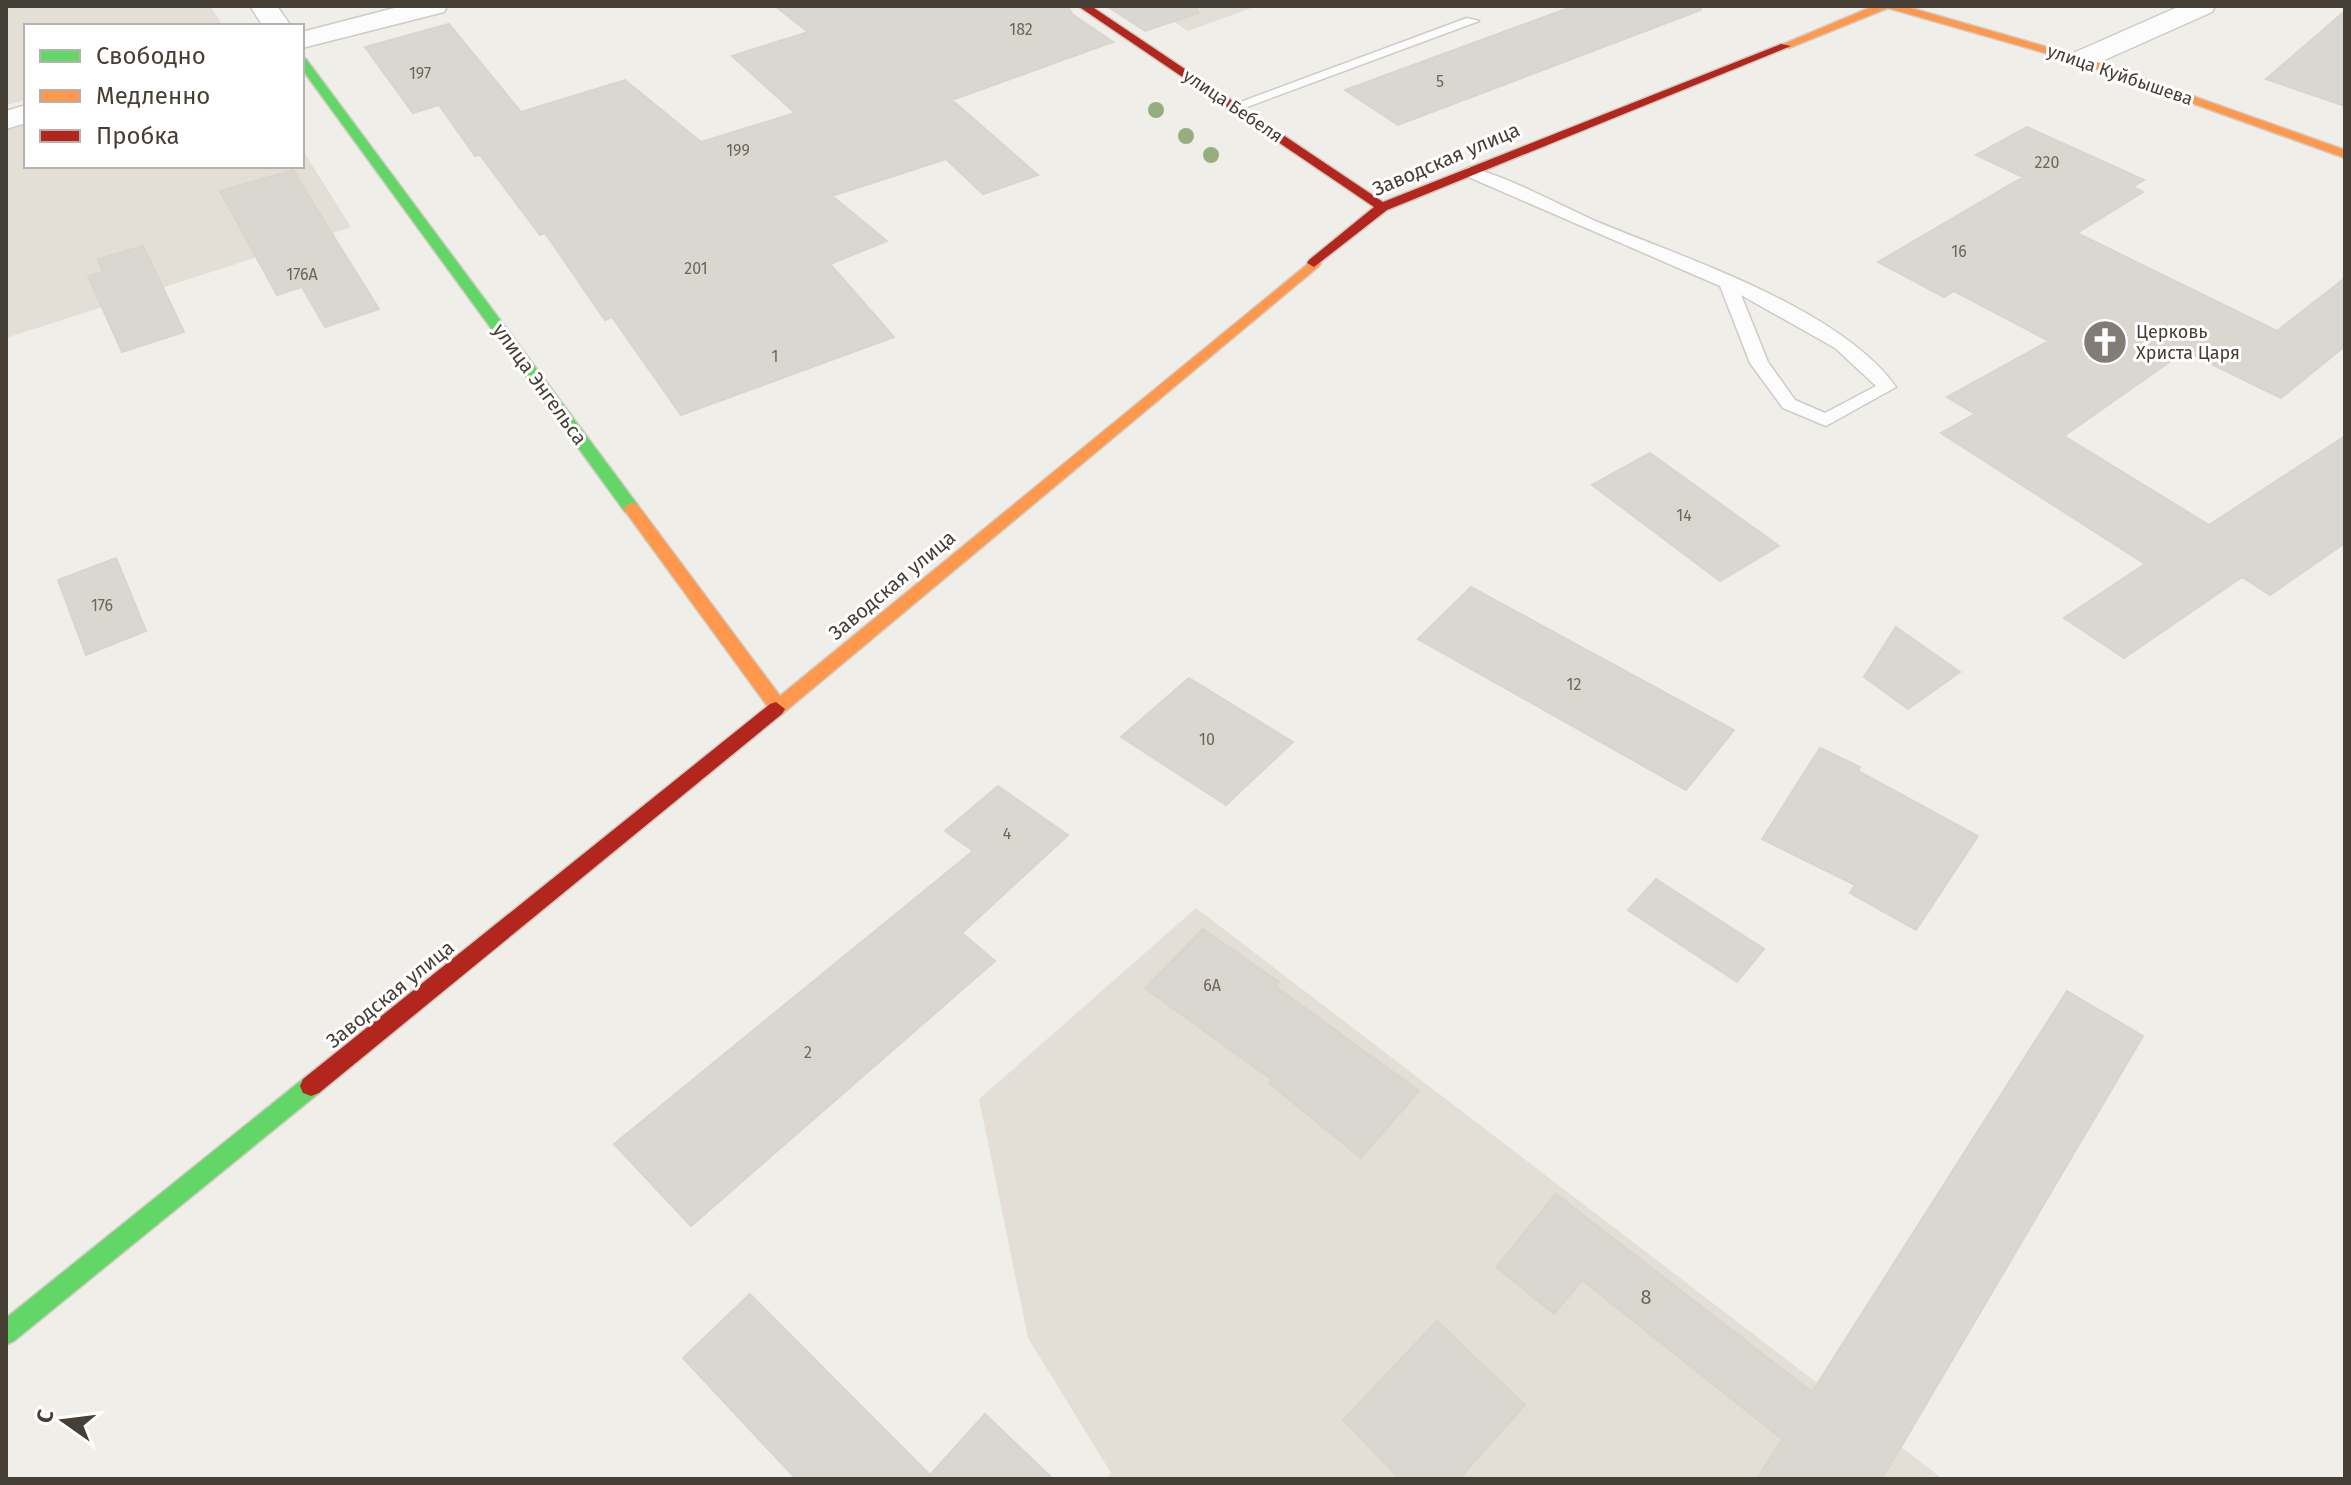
<svg xmlns="http://www.w3.org/2000/svg" width="2351" height="1485" viewBox="0 0 2351 1485" font-family="'Fira Sans',sans-serif">
<style>
.residential{fill:#e4dfd6}
.building{fill:#dad7d1;stroke:#d8d5cf;stroke-width:2}
.lines{fill:none;stroke-linecap:round;stroke-linejoin:round}
.lane-casing{stroke:#cecbc6;stroke-width:3}
.street-casing{stroke:#cecbc6;stroke-width:3}
.fast-casing{stroke:#d0cbc0;stroke-width:3}
.slow-casing{stroke:#d0cbc0;stroke-width:3}
.jam-casing{stroke:#d0cbc0;stroke-width:3}
.lane{fill:#fdfcfc;fill-rule:evenodd}
.street{fill:#fdfcfc;fill-rule:evenodd}
.fast{fill:#63d668;fill-rule:evenodd}
.slow{fill:#ff974d;fill-rule:evenodd}
.jam{fill:#b3261e;fill-rule:evenodd}
.tree{fill:#95ae7e}
.labels{text-anchor:middle;stroke-width:6;stroke-linejoin:round;paint-order:stroke}
.number-label{font-size:16px;fill:#6c665d}
.far-street-label{font-size:18px;fill:#463f35;stroke:#fff}
.far-poi-label{font-size:18px;fill:#463f35;stroke:#fff;text-anchor:start}
.street-label{font-size:20px;fill:#463f35;stroke:#fff}
.near-number-label{font-size:20px;fill:#6c665d}
</style>
<rect width="100%" height="100%" fill="#f0eee9"/>
<path class="residential" d="M6 6H210L223 26H26V100L6 105Z
M1150 6H1257L1188 31Z
M26 125V166H302V149L351 227 6 338V130Z
M1196 908 1943 1479H1106L1111 1473 1028 1338 979 1099Z"/>
<path class="building" d="M775 6H1068L1072 14 1113 42 952 100 1038 175 983 194 946 159 832 196 887 241 830 264 894 337 681 415 612 317 605 320 545 233 540 235 480 155 475 156 439 105 413 113 365 47 449 24 521 112 625 80 701 142 795 113 732 56 808 32Z
M1107 6H1196L1198 13 1145 31Z
M1574 6H1700L1701 10 1398 125 1345 90Z
M2345 11V106L2266 79Z
M2027 127 2144 180 2133 187 2143 192 2077 233 2277 331 2345 278V346L2281 398 2185 351 2064 436 2209 525 2345 436V543L2270 595 2242 577 2124 658 2064 618 2145 564 1941 433 1975 414 1947 397 2049 341 1954 291 1944 297 1878 262 2023 177 1976 155Z
M293 170 339 245 379 309 325 327 302 287 277 295 220 191Z
M143 246 184 332 122 352 88 276 103 272 98 259Z
M1650 453 1779 546 1720 581 1592 485Z
M116 558 146 631 86 655 58 580Z
M1471 587 1734 730 1686 790 1418 639Z
M1896 627 1960 672 1908 709 1864 677Z
M1189 678 1293 742 1226 805 1121 737Z
M1820 748 1860 767 1858 771 1978 836 1916 930 1850 893 1855 885 1762 839Z
M998 786 1068 835 962 933 995 961 691 1226 614 1144 973 851 945 831Z
M1656 879 1764 949 1737 982 1628 910Z
M1203 929 1279 982 1275 986 1419 1091 1361 1158 1269 1083 1272 1080 1145 988Z
M2067 991 2143 1036 1882 1479H1757L1782 1439 1582 1280 1554 1314 1496 1267 1556 1194 1812 1392Z
M750 1294 930 1475 985 1414 1053 1479H796L683 1358Z
M1437 1321 1525 1405 1459 1479H1400L1343 1420Z"/>
<g class="lines">
<g class="lane-casing">
<path id="lane" d="M1467 18 1479 21 1239 110 1234 111 1227 107Z
M1469 167C1511 178 1553 202 1593 220 1683 258 1839 307 1896 387L1826 426 1783 408 1750 363 1720 286 1464 175 1461 172ZM1741 295 1835 348 1876 386 1825 413 1795 400 1768 362Z"/>
</g>
<g class="street-casing">
<path id="street" d="M250 6H277L291 26H263Z
M402 6H447L444 12 302 48V32Z
M2180 6H2215L2212 12 2091 66 2081 68 2071 66 2067 60 2071 54Z
M26 105V123L6 129V111Z"/>
</g>
<g class="fast-casing">
<path id="fast" d="M302 58 306 59 637 504 639 508 637 512H625L302 69Z
M311 1076 319 1079 322 1086 319 1093 14 1341 6 1345V1318L303 1079Z"/>
</g>
<g class="slow-casing">
<path id="slow" d="M1874 6H1904L2085 58 2345 150V158L2077 62 1888 8 1789 48 1779 46Z
M1314 259 1321 263 1319 266 782 714H770L768 707 623 508 631 503 637 504 780 696Z"/>
</g>
<g class="jam-casing">
<path id="jam" d="M1078 6H1091L1383 202 1781 44 1791 46 1387 210 1314 267 1307 263 1309 260 1374 207Z
M776 702 785 709 782 714 319 1093 311 1096 303 1093 300 1086 303 1079 770 704Z"/>
</g>
<use href="#lane" class="lane"/>
<use href="#street" class="street"/>
<use href="#fast" class="fast"/>
<use href="#slow" class="slow"/>
<use href="#jam" class="jam"/>
</g>
<g class="tree">
<circle cx="1156" cy="110" r="8"/>
<circle cx="1186" cy="136" r="8"/>
<circle cx="1211" cy="155" r="8"/>
</g>
<defs>
<g id="church-disc" transform="scale(2.3)"><circle r="9.5" fill="#827c74" stroke="#fff"/><path d="M-1.2-6h2.4v3.5h3.3v2.4h-3.3V6h-2.4V-.1h-3.3v-2.4h3.3Z" fill="#fff"/></g>
</defs>
<g fill-rule="evenodd">
<use href="#church-disc" x="2105" y="342"/>
</g>
<g class="labels">
<g class="number-label">
<text x="1021" y="35">182</text>
<text x="420" y="79">197</text>
<text x="1440" y="87">5</text>
<text x="738" y="156">199</text>
<text x="2047" y="168">220</text>
<text x="1959" y="257">16</text>
<text x="696" y="274">201</text>
<text x="302" y="280">176А</text>
<text x="775" y="362">1</text>
<text x="1684" y="521">14</text>
<text x="102" y="611">176</text>
<text x="1574" y="690">12</text>
<text x="1207" y="745">10</text>
<text x="1007" y="839">4</text>
<text x="1212" y="991">6А</text>
<text x="808" y="1058">2</text>
</g>
<g class="far-street-label">
<text transform="translate(2120 75) rotate(19)" y="6">улица Куйбышева</text>
<text transform="translate(1233 106) rotate(34)" y="6">улица Бебеля</text>
</g>
<g class="far-poi-label">
<text x="2136" y="338">Церковь<tspan x="2136" dy="21">Христа Царя</tspan></text>
</g>
<g class="street-label">
<text transform="translate(1446 159) rotate(-23)" y="7">Заводская улица</text>
<text transform="translate(540 384) rotate(54)" y="7">улица Энгельса</text>
<text transform="translate(892 585) rotate(-40)" y="7">Заводская улица</text>
<text transform="translate(390 994) rotate(-39)" y="7">Заводская улица</text>
</g>
<g class="near-number-label">
<text x="1646" y="1304">8</text>
</g>
</g>
<rect width="2351" height="1485" fill="none" stroke="#463f35" stroke-width="16"/>
<rect x="24" y="24" width="280" height="144" fill="#ffffff" stroke="#b5b2ae" stroke-width="2"/>
<rect x="40" y="50" width="40" height="12" fill="#63d668" stroke="#b5b2ae" stroke-width="2"/>
<text x="96" y="64" font-size="24" fill="#463f35">Свободно</text>
<rect x="40" y="90" width="40" height="12" fill="#ff974d" stroke="#b5b2ae" stroke-width="2"/>
<text x="96" y="104" font-size="24" fill="#463f35">Медленно</text>
<rect x="40" y="130" width="40" height="12" fill="#b3261e" stroke="#b5b2ae" stroke-width="2"/>
<text x="96" y="144" font-size="24" fill="#463f35">Пробка</text>
<g transform="translate(64 1421) rotate(284)" stroke="#ffffff" stroke-width="6" paint-order="stroke">
<path d="M0-6L14 30L0 20L-14 30Z" fill="#463f35"/>
<text y="-12" font-size="22" font-weight="bold" text-anchor="middle" fill="#463f35">С</text>
</g>
</svg>
